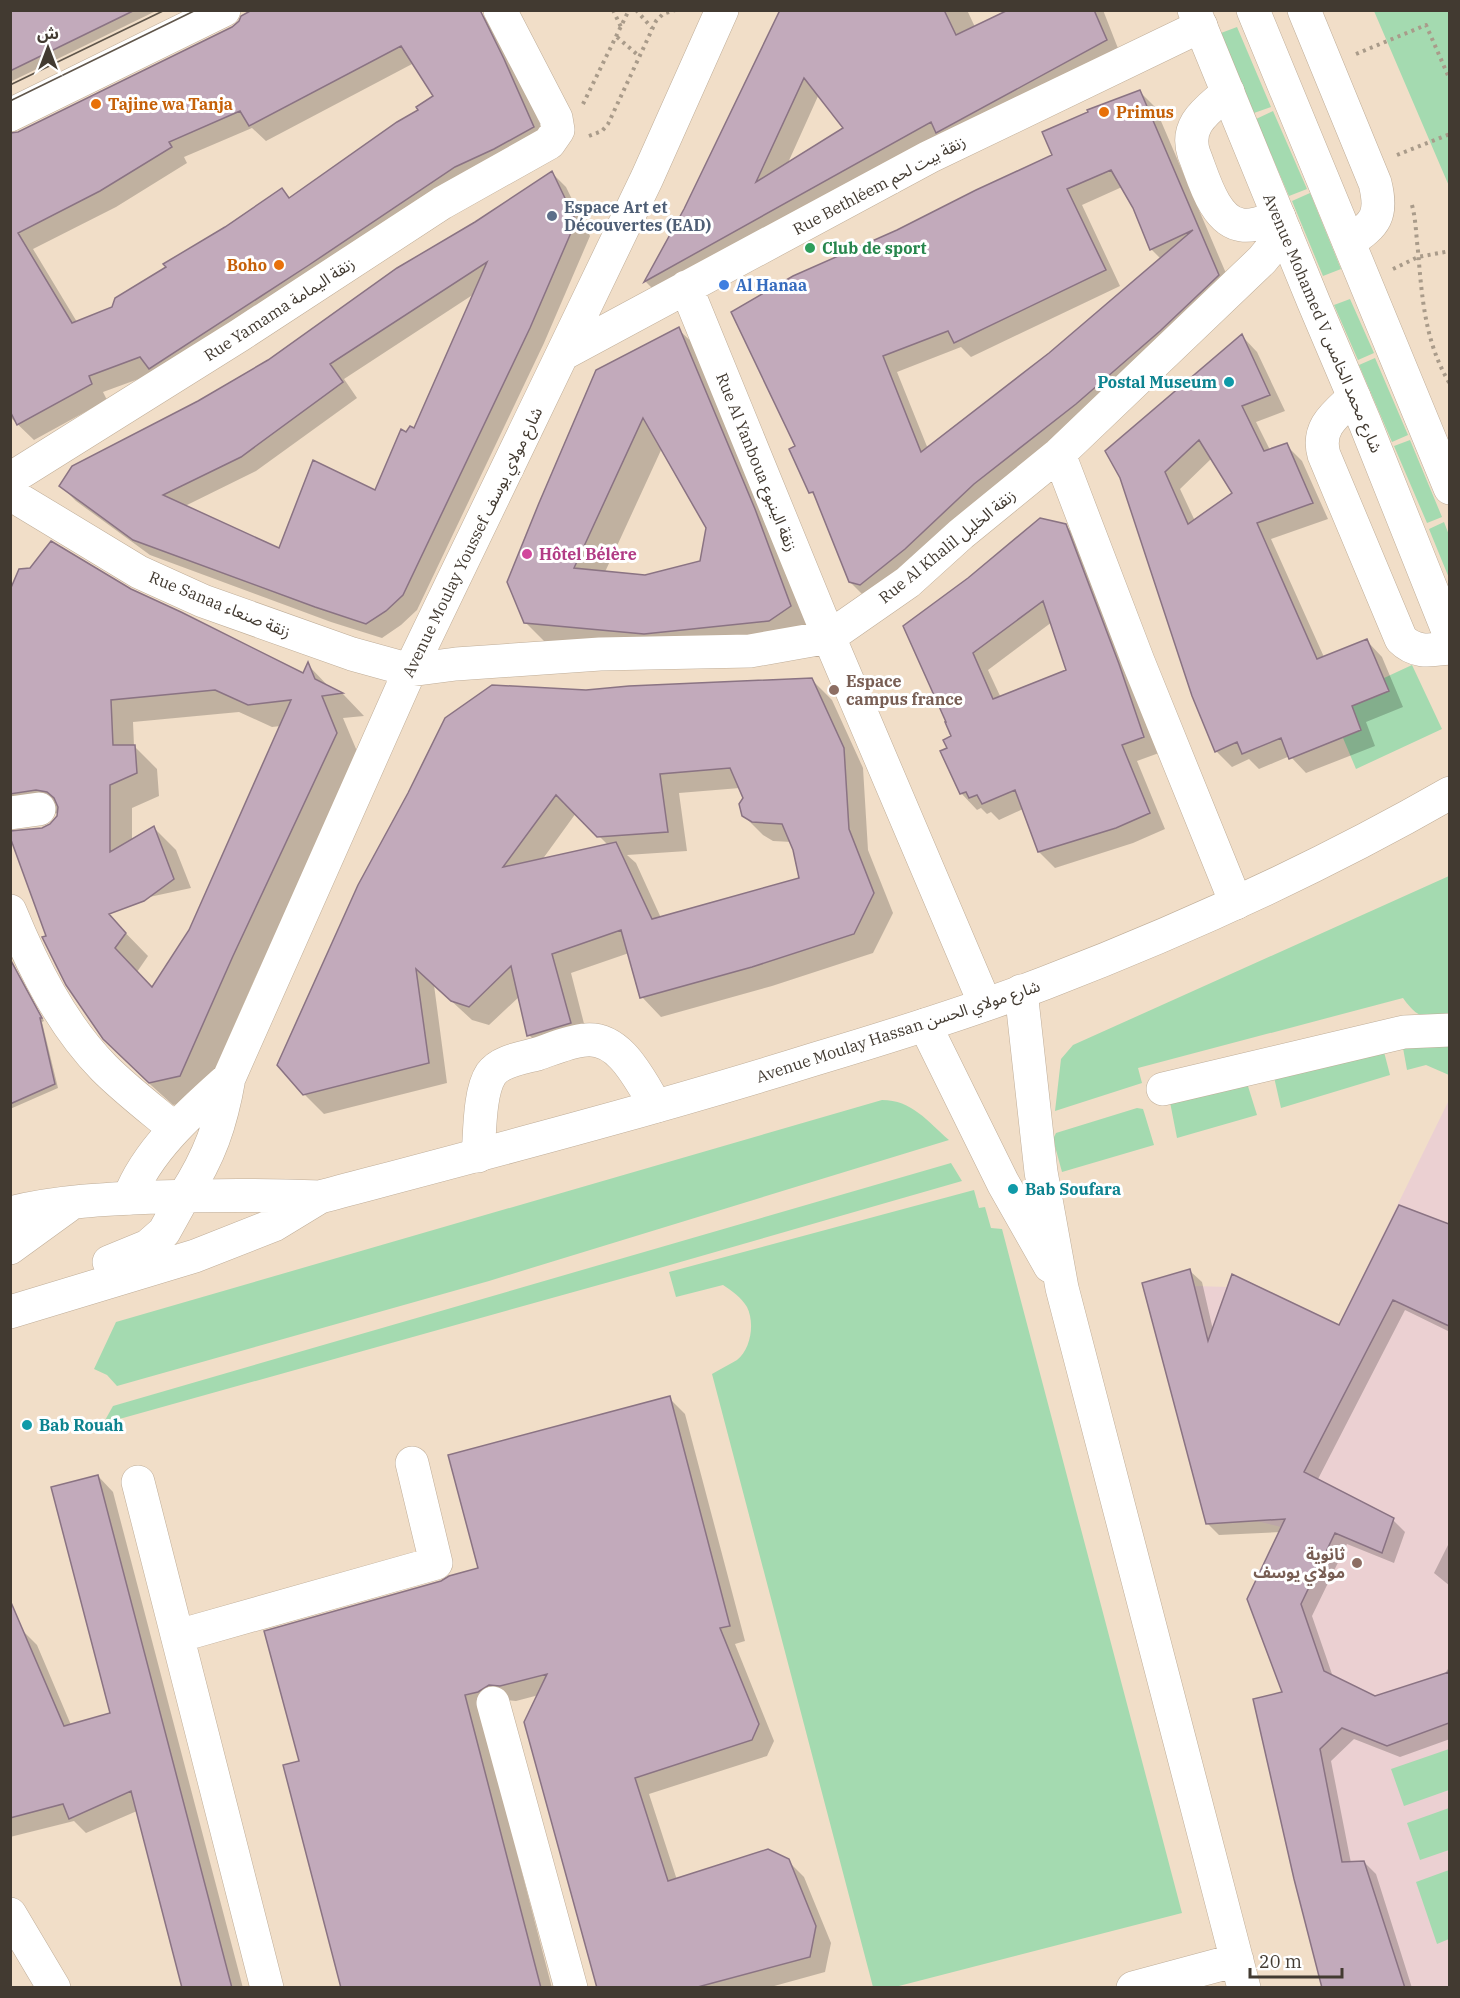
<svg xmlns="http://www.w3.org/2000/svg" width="1460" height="1998" viewBox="0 0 1460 1998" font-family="'IBM Plex Serif','Noto Sans Arabic',serif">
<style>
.education{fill:#ebd0d2}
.green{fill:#a4dab0}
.shadow{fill:#0003;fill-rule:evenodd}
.building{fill:#c2aabb;stroke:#8a7383;stroke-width:1.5;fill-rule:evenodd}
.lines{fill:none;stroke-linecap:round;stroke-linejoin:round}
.minor-casing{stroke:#bfad98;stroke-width:34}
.major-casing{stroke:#bfad98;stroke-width:34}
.path{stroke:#a99b8a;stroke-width:4;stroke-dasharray:3 4.5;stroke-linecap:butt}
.minor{stroke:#fff;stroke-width:33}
.major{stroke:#fff;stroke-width:33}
.tram{stroke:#5f554a;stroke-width:1.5}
.food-dot{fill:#e8710a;stroke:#fff;stroke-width:2}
.service-dot{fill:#5c6f8a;stroke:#fff;stroke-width:2}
.leisure-dot{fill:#2e9e5b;stroke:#fff;stroke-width:2}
.shop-dot{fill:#3f7fe0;stroke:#fff;stroke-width:2}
.culture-dot{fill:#0f9aa8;stroke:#fff;stroke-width:2}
.hotel-dot{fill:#d1479c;stroke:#fff;stroke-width:2}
.education-dot{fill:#8d6e63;stroke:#fff;stroke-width:2}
.labels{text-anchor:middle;stroke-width:6;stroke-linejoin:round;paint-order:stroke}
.food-label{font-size:16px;font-weight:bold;fill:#c56008;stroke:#fff;text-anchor:start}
.street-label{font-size:16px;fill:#423a31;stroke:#fff}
.service-label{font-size:16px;font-weight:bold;fill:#4e5e75;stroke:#fff;text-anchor:start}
.leisure-label{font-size:16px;font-weight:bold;fill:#27864d;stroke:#fff;text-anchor:start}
.shop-label{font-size:16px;font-weight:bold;fill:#366cbe;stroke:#fff;text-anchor:start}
.culture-label{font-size:16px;font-weight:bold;fill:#0d838f;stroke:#fff;text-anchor:start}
.hotel-label{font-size:16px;font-weight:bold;fill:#b23c85;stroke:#fff;text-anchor:start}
.education-label{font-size:16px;font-weight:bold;fill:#785e54;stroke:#fff;text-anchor:start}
</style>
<rect width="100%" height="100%" fill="#f1dec8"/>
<path class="education" d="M1449 1100V1987H1324L1253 1699 1282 1692 1247 1599 1281 1527 1257 1521 1206 1524 1142 1283 1190 1269 1195 1286 1227 1287 1232 1274 1339 1324Z"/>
<path class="green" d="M1374 11H1449V186Z
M1237 27 1271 107 1254 113 1221 33Z
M1273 111 1307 189 1289 196 1256 119Z
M1310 193 1341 269 1323 276 1292 201Z
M1350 299 1374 353 1358 360 1334 305Z
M1375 358 1408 435 1392 442 1359 365Z
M1410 440 1442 517 1427 523 1394 446Z
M1444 522 1449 535V578L1429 529Z
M1412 665 1442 729 1356 769 1343 738 1361 730 1352 706 1388 691 1384 678Z
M1449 876V1020C1424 1017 1419 1020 1403 998L1138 1068 1142 1083 1055 1111 1061 1059 1073 1045Z
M1449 1040V1075L1426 1065 1407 1070 1403 1048Z
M1383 1048 1390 1075 1281 1108 1274 1077Z
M1247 1083 1257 1115 1177 1138 1170 1102Z
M882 1100C912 1100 927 1121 949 1140L489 1281 117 1386 107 1375 94 1369 116 1322Z
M1137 1108 1143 1109 1144 1112 1154 1145 1062 1172 1053 1139 1056 1133Z
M951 1163 962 1181 656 1269 123 1418 104 1422 113 1406Z
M974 1190 979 1208 985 1207 991 1228 1002 1229 1182 1913 895 1987H873L712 1374C720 1369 729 1365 737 1360 751 1349 755 1323 747 1307 741 1297 732 1291 723 1285L676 1297 669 1272Z
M1449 1749V1790L1404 1806 1391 1769Z
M1449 1808V1850L1420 1860 1407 1823Z
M1449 1870V1939L1437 1944 1416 1882Z"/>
<path class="shadow" d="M10 10H158L10 82Z
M782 10H967L975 27 1011 10H1103L1121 56 661 297 646 282 686 210ZM819 94 846 128 787 165Z
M479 11 498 32 549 143 155 373 103 392 107 400 34 440 10 417V135ZM414 63 435 96 419 111 290 198 282 190 168 267 113 308 77 322 33 249 116 207 187 163 184 157 252 128 266 141Z
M1139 91 1155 107 1234 292 866 598 850 582 818 499 811 492 797 447 898 232 1054 156ZM1122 187 1134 208 1151 249 1161 259 1050 354 928 449 897 372 961 347 971 357 1120 286 1082 205Z
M552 173 566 187 590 236 544 343 417 610 401 625 382 638 331 622 150 555 76 501 61 486 269 361ZM474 294 415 430 406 434 376 492 280 550 185 506 256 471 357 398 344 379Z
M678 329 701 351 813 629 792 643 548 645 525 622ZM662 448 708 528 702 562 645 576 605 572Z
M1242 336 1257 352 1285 411 1256 422 1270 450 1286 445 1302 461 1328 519 1271 539 1324 657 1367 641 1382 657 1403 707 1366 722 1375 746 1306 773 1290 756 1259 769 1249 759 1232 767 1217 752 1193 696 1121 478ZM1212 458 1234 494 1195 521 1180 489Z
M1065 525 1081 542 1159 753 1137 761 1165 829 1133 843 1055 868 1039 852 1023 809 999 820 991 812 987 814 981 808 977 810 961 793 949 749 953 737 904 626ZM1052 622 1068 671 1001 698 988 670Z
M10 584 130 590 303 675 308 665 331 689 343 694 364 716 343 718 359 756 255 978 202 1099 173 1105 142 1077 104 1038 111 918 148 956 137 972 152 988 190 931 281 726 272 727 239 712 133 722 134 746 157 769 159 796 132 808V841L154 828 176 850 191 888 57 917 42 829 51 825 57 817 58 813 30 816 10 811Z
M812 680 832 700 863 768 868 850 893 913 873 953 772 986 661 1017 642 997 629 953 571 973 589 1043 548 1054 529 1035 520 996 489 1025 472 1020 434 985 447 1083 324 1114 304 1094 586 691ZM740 788 745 798 743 815 763 835 773 841 792 842 801 879 661 918 636 863 627 855 687 851 679 793ZM576 813 608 845 542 860Z
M10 957 44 1021 42 1022 58 1088 10 1109Z
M1400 1206 1450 1225V1332L1405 1310 1317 1481 1393 1520 1405 1532 1394 1563 1347 1544 1312 1616 1333 1677 1375 1697 1444 1675 1450 1666V1739L1400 1757 1354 1739 1331 1761 1351 1863 1364 1862 1376 1874 1412 1988H1324L1284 1694 1280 1532 1219 1535 1207 1523 1190 1271 1202 1282 1213 1330 1340 1326Z
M669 1398 685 1414 745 1641 735 1644 774 1741 767 1756 649 1794 677 1880 788 1861 804 1877 831 1943 825 1972 767 1988H598L539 1695 516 1701 505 1700 480 1711 552 1988H343L300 1763 442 1582 480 1570Z
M98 1476 113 1492 243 1988H183L137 1811 86 1833 74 1821 10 1837V1631L21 1629 37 1645 71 1725 112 1714Z
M1450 1541V1586L1434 1573Z"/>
<path class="building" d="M10 10H135L10 71Z
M252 10H480L504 59 534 127 494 149 455 167 309 265 149 369 140 357 89 376 92 384 17 425 10 411V133L18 132 232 27 239 21 241 16ZM401 46 433 96 416 107 418 110 397 122 289 198 282 188 225 227 163 264 166 267 115 298 112 307 72 323 18 233 100 191 172 147 169 142 240 111 249 126Z
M780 10H944L956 35 1008 10H1094L1107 40 936 133 931 122 644 282 684 209ZM804 78 843 128 756 182Z
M1140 90 1219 275 1160 331 1076 404 974 484 905 549 860 585 849 582 813 492 809 493 789 449 795 446 731 312 793 276 897 230 976 190 1052 155 1042 132 1088 112 1087 110ZM1111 170 1133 208 1150 250 1193 230 1049 353 921 452 883 356 948 331 954 343 1106 270 1067 189Z
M552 171 576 221 530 328 403 595 386 611 366 624 315 607 133 540 59 486 72 466 198 401 268 360 397 268 475 222ZM487 262 414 428 410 426 406 432 401 429 375 490 313 460 279 548 163 495 241 457 343 382 330 364Z
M679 327 755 509 791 606 769 621 644 634 524 623 507 582 539 503 596 370ZM643 418 706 528 700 561 645 575 574 568Z
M1242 334 1270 395 1242 406 1264 451 1287 443 1313 503 1257 523 1317 659 1367 639 1389 691 1352 706 1361 730 1289 759 1281 738 1242 754 1237 742 1215 752 1192 696 1120 478 1105 451ZM1199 440 1232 493 1188 524 1165 472Z
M1040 518 1066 524 1119 664 1144 737 1122 745 1150 813 1116 828 1038 852 1015 790 982 804 977 795 969 798 966 792 960 794 940 751 947 748 943 740 951 736 945 722H946L903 626 968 578ZM1043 601 1066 670 993 699 973 653Z
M51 541 131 589 181 612 303 673 308 662 315 679 343 693 322 696 337 733 233 956 180 1076 149 1083 103 1039 66 985 42 937 46 936 10 837V831L42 828 50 824 57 816 58 807 54 798 47 792 36 790 10 794V590L19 569 30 568ZM215 690 248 705 291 700 189 930 152 987 115 948 126 933 109 914 144 901 174 879 154 826 110 852V785L137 773 135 745H113L111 700Z
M812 678 844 748 849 829 874 893 854 934 752 967 640 998 621 930 552 954 571 1023 527 1036 511 966 469 1007 451 1001 416 969 429 1063 303 1095 277 1065 358 885 408 793 445 718 492 685 586 690 629 686ZM730 768 743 798 739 804 742 816 752 822 782 824 793 850 799 878 652 919 616 842 503 867 556 795 597 837 668 832 660 774Z
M10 959 42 1018H40L55 1084 10 1104Z
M1399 1205 1449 1224V1326L1393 1300 1304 1472 1394 1518 1382 1553 1335 1533 1301 1604 1324 1671 1375 1696 1449 1672V1723L1387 1746 1342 1728 1320 1749 1342 1862 1364 1861 1405 1988H1322L1294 1879 1253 1699 1282 1692 1247 1599 1285 1519 1206 1524 1142 1283 1190 1269 1208 1341 1232 1274 1339 1325Z
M670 1396 730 1626 720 1628 759 1724 752 1740 635 1778 668 1881 768 1849 789 1859 816 1926 810 1957 694 1988H597L524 1722 547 1674 500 1686 489 1685 478 1692 465 1695 541 1988H341L283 1765 299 1761 264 1631 441 1581 449 1576 478 1568 448 1455Z
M98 1475 232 1988H182L131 1791 69 1819 63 1804 10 1818V1600L64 1726 110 1713 51 1487Z"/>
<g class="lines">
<g class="minor-casing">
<path id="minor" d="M1304 10 1375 183C1383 215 1376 224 1349 242
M1228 92C1208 110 1184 124 1194 154 1203 176 1214 222 1242 225 1253 227 1268 220 1279 217
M10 115 224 10
M686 287 829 637 985 1004
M563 354 929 157 1201 26
M1354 397C1336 414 1316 427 1324 455L1401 639C1416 654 1431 650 1450 648
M1059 454 1138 661 1236 903
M10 479 240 335 442 203 549 143 558 130 556 118 500 10
M10 494 139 572 203 601 352 654 410 670 456 664 600 654 750 651 829 637 908 582 961 534 1059 454 1262 260 1285 232
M10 813 39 809
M10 911C33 967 61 1024 104 1068 126 1090 151 1109 175 1129
M1021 991 1041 1172 1062 1288 1244 1988
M925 1025 1003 1183 1050 1266
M1163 1089 1404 1032 1450 1030
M478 1156C480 1133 479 1092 491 1074 500 1061 522 1058 537 1054 552 1049 570 1041 586 1040 621 1037 640 1081 656 1106
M184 1196C210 1156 221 1124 229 1078L410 670 647 178 722 10
M129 1198C147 1150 192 1111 229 1078
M138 1482 267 1988
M178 1636 436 1563 412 1463
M493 1703 571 1988
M10 1914 54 1988
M1133 1988 1237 1960"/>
</g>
<g class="major-casing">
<path id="major" d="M1194 10 1314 303 1365 423 1450 636
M1253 10 1450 488
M10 1213C58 1201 107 1199 156 1197 211 1195 265 1195 320 1197
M10 1248 72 1203
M109 1262 148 1246 164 1232 184 1196
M10 1312 195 1256 274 1225 320 1197C486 1153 652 1110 815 1059 892 1036 969 1012 1045 983 1183 930 1321 867 1450 793"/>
</g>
<path class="path" d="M613 10 621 27
M636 10 652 28
M617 37 639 56
M1356 54 1426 25 1450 80
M583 104 629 10
M589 136 602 131 608 124 656 21 663 14 675 10
M1397 155 1450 134
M1412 205C1416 220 1416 235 1418 251 1422 298 1425 343 1450 384
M1393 269 1418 257 1450 251"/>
<use href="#minor" class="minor"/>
<use href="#major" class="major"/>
<path class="tram" d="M10 85 165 10
M10 101 196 10"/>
</g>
<g class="food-dot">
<circle cx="96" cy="104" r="6"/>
<circle cx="1104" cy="112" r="6"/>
<circle cx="279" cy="265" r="6"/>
</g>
<circle class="service-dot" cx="552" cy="216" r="6"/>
<circle class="leisure-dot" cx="810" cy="248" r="6"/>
<circle class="shop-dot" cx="724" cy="285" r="6"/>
<g class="culture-dot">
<circle cx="1229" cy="382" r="6"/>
<circle cx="1013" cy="1189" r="6"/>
<circle cx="27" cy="1425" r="6"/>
</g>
<circle class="hotel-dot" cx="527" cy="554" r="6"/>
<g class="education-dot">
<circle cx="834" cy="690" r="6"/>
<circle cx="1357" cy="1563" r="6"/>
</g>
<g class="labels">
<g class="food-label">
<text x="108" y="110">Tajine wa Tanja</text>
<text x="1116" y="118">Primus</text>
<text x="267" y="271" text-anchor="end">Boho</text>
</g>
<g class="street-label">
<text transform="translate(879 185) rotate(-28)" y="6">Rue Bethléem زنقة بيت لحم</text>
<text transform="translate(279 309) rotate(-33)" y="6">Rue Yamama زنقة اليمامة</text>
<text transform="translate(1323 323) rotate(67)" y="6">Avenue Mohamed V شارع محمد الخامس</text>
<text transform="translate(757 462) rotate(68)" y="6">Rue Al Yanboua زنقة الينبوع</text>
<text transform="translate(472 542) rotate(-64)" y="6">Avenue Moulay Youssef شارع مولاي يوسف</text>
<text transform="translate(947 546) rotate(-39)" y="6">Rue Al Khalil زنقة الخليل</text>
<text transform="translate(220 604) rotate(22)" y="6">Rue Sanaa زنقة صنعاء</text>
<text transform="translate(898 1031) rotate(-18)" y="6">Avenue Moulay Hassan شارع مولاي الحسن</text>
</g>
<g class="service-label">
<text x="564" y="213">Espace Art et<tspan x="564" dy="18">Découvertes (EAD)</tspan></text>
</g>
<g class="leisure-label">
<text x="822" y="254">Club de sport</text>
</g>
<g class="shop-label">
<text x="736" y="291">Al Hanaa</text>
</g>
<g class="culture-label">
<text x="1217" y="388" text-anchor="end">Postal Museum</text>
<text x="1025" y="1195">Bab Soufara</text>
<text x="39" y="1431">Bab Rouah</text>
</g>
<g class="hotel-label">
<text x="539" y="560">Hôtel Bélère</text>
</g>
<g class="education-label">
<text x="846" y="687">Espace<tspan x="846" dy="18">campus france</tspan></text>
<text x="1345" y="1560" text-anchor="end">ثانوية<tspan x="1345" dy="18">مولاي يوسف</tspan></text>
</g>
</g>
<rect width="1460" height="1998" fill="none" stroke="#423a31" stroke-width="24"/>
<g transform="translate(48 48)" stroke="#ffffff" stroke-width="4.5" paint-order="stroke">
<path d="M0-4.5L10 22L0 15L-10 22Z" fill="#423a31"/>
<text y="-9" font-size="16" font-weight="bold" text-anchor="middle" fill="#423a31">ش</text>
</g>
<path d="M1250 1968v9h92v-9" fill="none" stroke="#423a31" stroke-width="3"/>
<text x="1259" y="1968" font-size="18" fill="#423a31" stroke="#ffffff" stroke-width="4.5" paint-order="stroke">20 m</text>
</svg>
